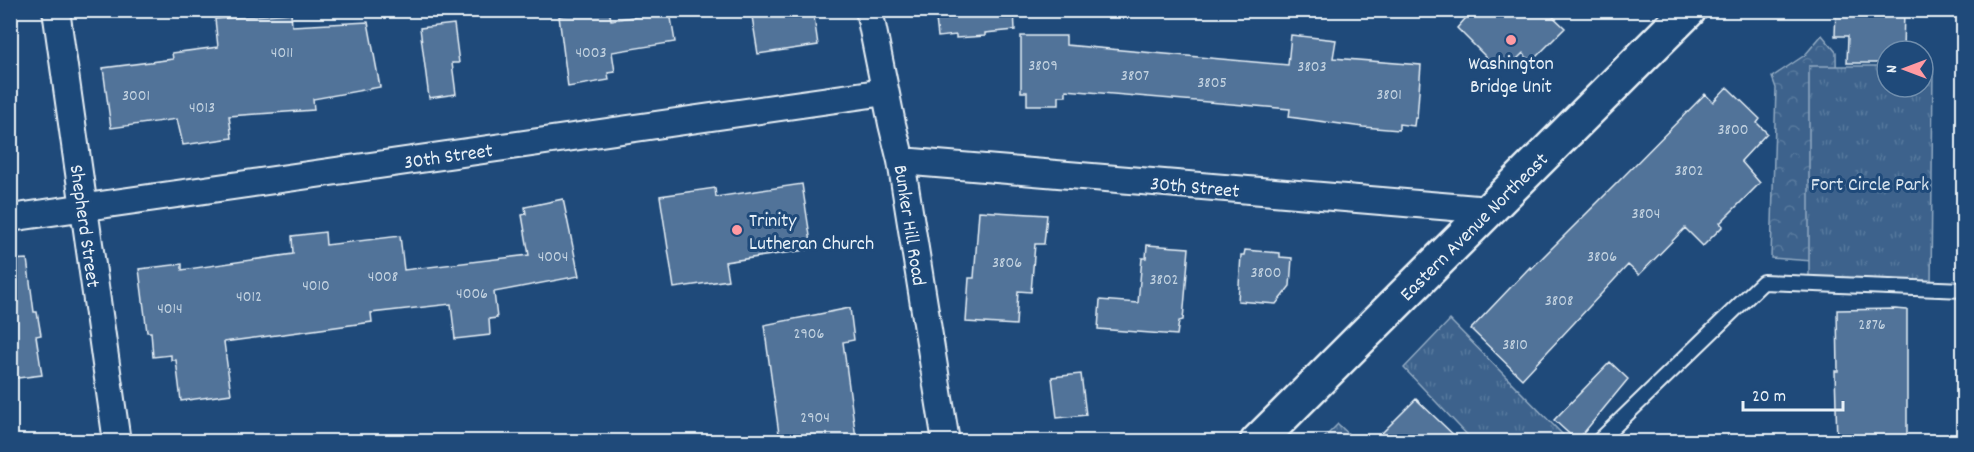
<svg xmlns="http://www.w3.org/2000/svg" width="1974" height="452" viewBox="0 0 1974 452" font-family="Dekko,sans-serif">
<style>
.forest{fill:url(#forest-crowns);stroke:#92aac2;stroke-width:1.5}
.park{fill:url(#park-tufts);stroke:#92aac2;stroke-width:1.5}
.building{fill:#517399;stroke:#e8f1f8;stroke-width:1.5}
.lines{fill:none;stroke-linecap:round;stroke-linejoin:round}
.lane-casing{stroke:#e8f1f8;stroke-width:18}
.street-casing{stroke:#e8f1f8;stroke-width:30}
.secondary-casing{stroke:#e8f1f8;stroke-width:38}
.lane{stroke:#1f4a7a;stroke-width:14}
.street{stroke:#1f4a7a;stroke-width:26}
.secondary{stroke:#1f4a7a;stroke-width:33}
.poi-dot{fill:#ff9aa2;stroke:#1f4a7a;stroke-width:2}
.labels{text-anchor:middle;stroke-width:6;stroke-linejoin:round;paint-order:stroke}
.number-label{font-size:16px;fill:#c2d2e0}
.poi-label{font-size:20px;fill:#e8f1f8;stroke:#1f4a7a}
.street-label{font-size:20px;fill:#e8f1f8;stroke:#1f4a7a}
.park-label{font-size:20px;fill:#d7e3ed;stroke:#1f4a7a}
</style>
<defs>
<pattern id="forest-crowns" width="20" height="18" patternUnits="userSpaceOnUse" patternTransform="scale(1.5)"><rect width="20" height="18" fill="#3c628c"/><path d="M2 6a3 3 0 1 1 6 0M12 15a3 3 0 1 1 6 0" fill="none" stroke="#58799d"/></pattern>
<pattern id="park-tufts" width="24" height="20" patternUnits="userSpaceOnUse" patternTransform="scale(1.5)"><rect width="24" height="20" fill="#3c628c"/><path d="M3 7l-1-3M5 7V3M7 7l1-3M15 17l-1-3M17 17v-4M19 17l1-3" fill="none" stroke="#58799d"/></pattern>
</defs>
<rect width="100%" height="100%" fill="#1f4a7a"/>
<filter id="ink" filterUnits="userSpaceOnUse"><feTurbulence type="fractalNoise" baseFrequency=".0167" numOctaves="2"/><feDisplacementMap in="SourceGraphic" scale="12" xChannelSelector="R" yChannelSelector="G"/><feConvolveMatrix kernelMatrix="1 2 1 2 8 2 1 2 1" color-interpolation-filters="sRGB"/></filter>
<g filter="url(#ink)">
<path class="forest" d="M1822 35 1836 52 1837 125 1923 87V64L1926 65 1927 259 1841 263 1771 258 1776 88 1772 77 1805 55Z"/>
<path class="park" d="M1809 66H1887V87H1923V66H1933L1931 289 1809 279Z
M1450 320 1569 441H1473L1404 368Z
M1338 424 1356 441H1321Z"/>
<path class="building" d="M592 10H609L611 20 670 12 675 42 612 52 615 72 608 73 609 80 568 87 559 16Z
M751 10H813L818 45 758 54Z
M935 10H1014L1015 30 985 33V36L956 38V35L938 37Z
M1473 10H1546L1565 28 1531 62 1523 53 1508 68H1497L1457 28Z
M1836 10H1904L1903 51H1887V63H1847L1848 36H1835Z
M291 13 292 26 368 22 380 87 313 99 314 110 229 116 232 138 183 145 177 119 111 128 103 68 173 59 172 53 218 47 215 19Z
M454 24 459 63H452L456 94 429 98 420 28Z
M1291 35 1336 40 1333 58 1421 65 1417 118H1415L1414 126 1399 124V130L1363 127 1289 117 1290 109 1066 90V96H1059V105H1027V92H1021V36H1066V45L1288 65Z
M1727 87 1760 119 1757 123 1767 133 1741 161 1760 183 1720 223 1723 226 1703 246 1685 228 1639 275 1628 265 1522 379 1471 329 1530 267 1531 269 1618 182 1705 94 1713 102Z
M802 184 812 249 725 262 728 280 674 288 660 196 715 188 716 197Z
M563 199 579 276 494 292 497 318 489 319 490 335 455 339 451 304 371 313 372 322 224 342 231 394 181 401 176 360H171V355L153 357 151 332H147L139 269 182 264V270L293 254 292 236 325 232 326 245 400 236 404 270 529 255 522 215 526 214 525 207Z
M979 211 1047 215 1044 244H1035L1031 292 1018 291 1016 325 966 322 969 278H974Z
M1147 245 1189 248 1183 320 1179 321 1177 335 1098 329 1100 300 1138 303 1142 258H1146Z
M1245 250 1280 253V257L1292 258 1290 286 1276 304 1238 301 1241 255H1244Z
M27 259 34 312H37L41 335 36 336 42 375 10 379V260Z
M850 308 854 340 843 342 856 438 825 441H780L764 325Z
M1895 309 1907 310V441H1837L1835 371H1838L1837 310Z
M1610 362 1628 379 1577 441 1554 420Z
M1081 374 1086 415 1057 418 1052 377Z
M1416 399 1460 441H1374Z"/>
<g class="lines">
<g class="lane-casing">
<path id="lane" d="M1598 442 1763 282 1964 290"/>
</g>
<g class="street-casing">
<path id="street" d="M56 10 117 442
M869 10 892 124 901 161 946 442
M901 161 1489 210
M10 218 885 92"/>
</g>
<g class="secondary-casing">
<path id="secondary" d="M1257 442 1689 10"/>
</g>
<use href="#lane" class="lane"/>
<use href="#street" class="street"/>
<use href="#secondary" class="secondary"/>
</g>
</g>
<g class="poi-dot">
<circle cx="1511" cy="40" r="6"/>
<circle cx="737" cy="230" r="6"/>
</g>
<g class="labels">
<g class="number-label">
<text x="282" y="57">4011</text>
<text x="591" y="57">4003</text>
<text x="1043" y="70">3809</text>
<text x="1312" y="71">3803</text>
<text x="1135" y="80">3807</text>
<text x="1212" y="87">3805</text>
<text x="1389" y="99">3801</text>
<text x="136" y="100">3001</text>
<text x="202" y="112">4013</text>
<text x="1733" y="134">3800</text>
<text x="1689" y="175">3802</text>
<text x="1646" y="218">3804</text>
<text x="553" y="261">4004</text>
<text x="1602" y="261">3806</text>
<text x="1007" y="267">3806</text>
<text x="1266" y="277">3800</text>
<text x="383" y="281">4008</text>
<text x="1164" y="284">3802</text>
<text x="316" y="290">4010</text>
<text x="472" y="298">4006</text>
<text x="249" y="301">4012</text>
<text x="1559" y="305">3808</text>
<text x="170" y="313">4014</text>
<text x="1872" y="329">2876</text>
<text x="809" y="338">2906</text>
<text x="1515" y="349">3810</text>
<text x="815" y="422">2904</text>
</g>
<g class="poi-label">
<text x="1511" y="69">Washington<tspan x="1511" dy="23">Bridge Unit</tspan></text>
<text x="749" y="226" text-anchor="start">Trinity<tspan x="749" dy="23">Lutheran Church</tspan></text>
</g>
<g class="street-label">
<text transform="translate(448 155) rotate(-8)" y="7">30th Street</text>
<text transform="translate(1195 186) rotate(5)" y="7">30th Street</text>
<text transform="translate(911 225) rotate(81)" y="7">Bunker Hill Road</text>
<text transform="translate(86 226) rotate(82)" y="7">Shepherd Street</text>
<text transform="translate(1473 226) rotate(-45)" y="7">Eastern Avenue Northeast</text>
</g>
<g class="park-label">
<text x="1870" y="190">Fort Circle Park</text>
</g>
</g>
<rect width="1974" height="452" fill="none" stroke="#1f4a7a" stroke-width="36"/>
<rect x="18" y="18" width="1938" height="416" fill="none" stroke="#e8f1f8" stroke-width="2" filter="url(#ink)"/>
<g transform="translate(1905 69) rotate(270)"><circle r="28" fill="#1f4a7a" stroke="#6f8dac" stroke-width="1.5"/>
<path d="M0-4.5L10 22L0 15L-10 22Z" fill="#ff9aa2"/>
<text y="-9" font-size="16" font-weight="bold" text-anchor="middle" fill="#e8f1f8">N</text>
</g>
<path d="M1743 401v9h100v-9" fill="none" stroke="#e8f1f8" stroke-width="3"/>
<text x="1752" y="401" font-size="18" fill="#e8f1f8" stroke="#1f4a7a" stroke-width="4.5" paint-order="stroke">20 m</text>
</svg>
